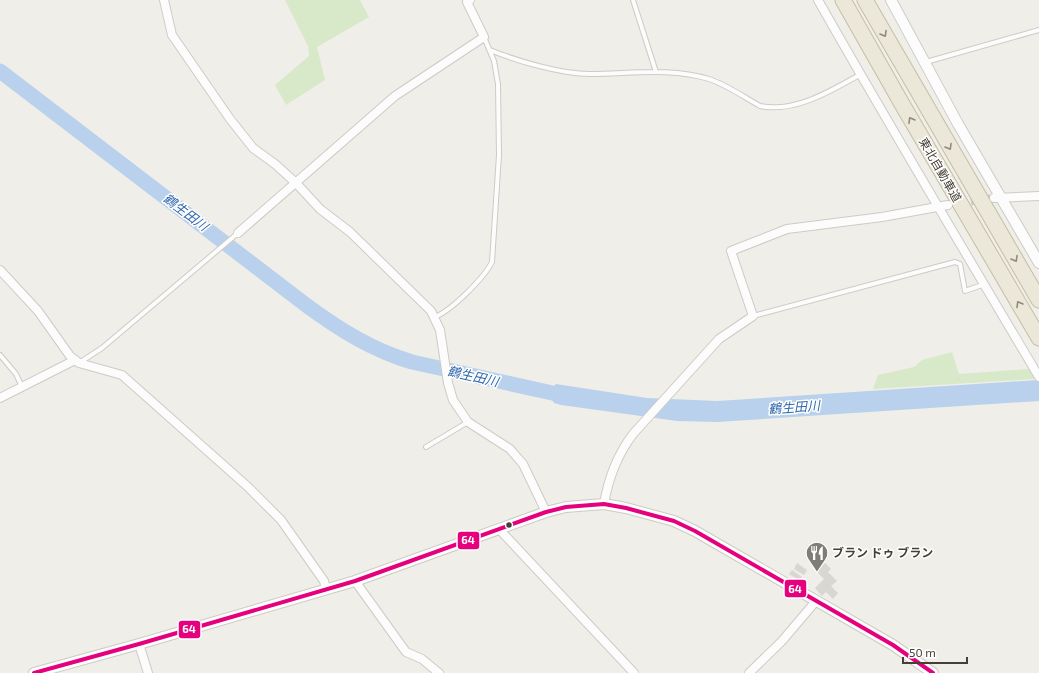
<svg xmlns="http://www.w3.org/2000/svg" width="1039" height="673" viewBox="0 0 1039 673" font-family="'Exo 2','Noto Sans JP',sans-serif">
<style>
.green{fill:#d8e9c9}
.water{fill:#b9d1ec}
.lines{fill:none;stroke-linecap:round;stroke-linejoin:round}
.river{stroke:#b9d1ec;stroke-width:15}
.building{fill:#d8d7d1}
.minor-tunnel{stroke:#cdcbc4;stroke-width:8;stroke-dasharray:8 4;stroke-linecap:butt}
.service-casing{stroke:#cdcbc6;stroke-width:6}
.minor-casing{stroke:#cdcbc6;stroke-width:10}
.tertiary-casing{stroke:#cdcbc6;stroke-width:12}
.motorway-casing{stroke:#c6bea4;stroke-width:17}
.service{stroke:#fdfcfc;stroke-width:4}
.minor{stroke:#fdfcfc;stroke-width:8}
.tertiary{stroke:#fdfcfc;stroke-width:10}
.motorway{stroke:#ebe7d9;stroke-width:15}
.bus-1-casing{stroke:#fff;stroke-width:7}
.bus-1{stroke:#e5007d;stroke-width:4}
.oneway{stroke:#8f8b7f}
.bus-dot{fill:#444035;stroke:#fff;stroke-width:1.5}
.labels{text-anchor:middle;stroke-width:3;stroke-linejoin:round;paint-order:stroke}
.street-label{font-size:12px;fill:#444035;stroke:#fff}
.poi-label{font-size:12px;font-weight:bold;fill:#444035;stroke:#fff;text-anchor:start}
.water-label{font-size:13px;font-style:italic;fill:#3269ac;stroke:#fff}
.line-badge{stroke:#fff;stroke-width:1.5}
.badge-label{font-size:11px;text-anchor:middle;font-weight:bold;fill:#fff}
</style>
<rect width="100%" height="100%" fill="#efeee8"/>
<path class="green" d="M285 0H360L369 17 317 47 325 80 286 105 275 85 309 56 308 46Z
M952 352 959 374 1029 369 1035 379 873 389 878 375 914 367 922 360Z"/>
<path class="water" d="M1039 380V401L718 422 677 421 561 405 554 403 547 392 556 384 647 398 717 401Z"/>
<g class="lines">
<path class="river" d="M0 71 306 305C340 330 372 350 412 362L566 396"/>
</g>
<path class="building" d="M797 563 807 570 804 575 794 569Z
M825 563 831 569 828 572 837 581 831 586 838 593 833 599 826 592 822 596 815 588 824 579 816 571Z
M792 570 802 577 800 581 789 574Z"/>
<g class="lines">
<path class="minor-tunnel" d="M959 203 994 198"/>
<g class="service-casing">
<path id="service" d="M633 0 656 72
M490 50C517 61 561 74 590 74 629 74 670 67 709 79 727 85 744 97 760 106 795 113 831 91 861 74
M926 62 1039 30
M753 316 955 262 960 264 965 291 985 284
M435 317C452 310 484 278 492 262L499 155 498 84 494 61 484 37
M0 355 16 374 22 387
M79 363 102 348 238 233
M426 447 468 422"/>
</g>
<g class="minor-casing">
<path id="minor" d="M164 0 172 35 230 119 253 148 275 164 296 183 320 209 350 232 431 311 440 330 448 383 453 400 468 422 510 449 516 456 523 464 546 512
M818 0C890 127 965 252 1039 377
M994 198 1039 196
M238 233 395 96 484 37 467 2 470 0
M0 270 38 311 70 356 79 363 122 375 247 486 281 520 324 581 326 589
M0 398 75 360
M604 504C608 480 618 454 633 434L719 339 753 316 731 251 787 229 882 217 948 205
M499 529 634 673
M355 581 406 652 422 659 439 673
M139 644 148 673
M749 673 782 641 816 601"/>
</g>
<g class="tertiary-casing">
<path id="tertiary" d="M891 0 958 124 1039 263
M34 673 139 644 355 581 546 512 566 507 604 504 626 508 674 521 695 531 893 645 933 673"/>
</g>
<g class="motorway-casing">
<path id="motorway" d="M843 0 902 104 1039 338
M865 0 1039 300"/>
</g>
<use href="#service" class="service"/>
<use href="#minor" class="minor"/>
<use href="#tertiary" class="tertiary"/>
<use href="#motorway" class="motorway"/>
<g class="bus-1-casing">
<path id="bus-1" d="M34 673 139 644 355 581 546 512 566 507 604 504 626 508 674 521 695 531 893 645 933 673"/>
</g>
<use href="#bus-1" class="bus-1"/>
</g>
<defs><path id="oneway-chevron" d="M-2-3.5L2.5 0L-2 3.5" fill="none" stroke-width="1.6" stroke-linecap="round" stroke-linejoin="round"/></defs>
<g class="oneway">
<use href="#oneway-chevron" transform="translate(884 34) rotate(60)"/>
<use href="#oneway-chevron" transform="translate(911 120) rotate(-120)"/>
<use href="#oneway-chevron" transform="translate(949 147) rotate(60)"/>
<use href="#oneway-chevron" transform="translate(1015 259) rotate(60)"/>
<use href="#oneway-chevron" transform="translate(1019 304) rotate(-120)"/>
</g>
<defs>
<g id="restaurant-pin" transform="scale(1.15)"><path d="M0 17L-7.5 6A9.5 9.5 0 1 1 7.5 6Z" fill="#807d74" stroke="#fff"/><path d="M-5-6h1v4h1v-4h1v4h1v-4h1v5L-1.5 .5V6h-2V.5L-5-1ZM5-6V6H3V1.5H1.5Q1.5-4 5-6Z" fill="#fff"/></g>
</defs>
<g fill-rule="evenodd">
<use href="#restaurant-pin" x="817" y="553"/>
</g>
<circle class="bus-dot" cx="509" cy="525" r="3.5"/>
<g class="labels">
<g class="street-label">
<text transform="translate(940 170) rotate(60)" y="4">東北自動車道</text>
</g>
<g class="poi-label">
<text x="832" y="557">ブラン ドゥ ブラン</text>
</g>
<g class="water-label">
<text transform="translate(186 212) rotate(37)" y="5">鶴生田川</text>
<text transform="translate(473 376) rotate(13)" y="5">鶴生田川</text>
<text transform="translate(794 407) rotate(-4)" y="5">鶴生田川</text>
</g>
</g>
<g class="line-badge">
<rect x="457" y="531" width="23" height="19" rx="4" fill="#e5007d"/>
<rect x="784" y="579" width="23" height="19" rx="4" fill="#e5007d"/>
<rect x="178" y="620" width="23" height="19" rx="4" fill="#e5007d"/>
</g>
<g class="badge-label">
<text x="468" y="544">64</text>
<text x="795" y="593">64</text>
<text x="189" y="633">64</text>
</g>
<path d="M903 657v6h64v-6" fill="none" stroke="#444035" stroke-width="2"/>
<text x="909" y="657" font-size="12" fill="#444035" stroke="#ffffff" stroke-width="3" paint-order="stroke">50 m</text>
</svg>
